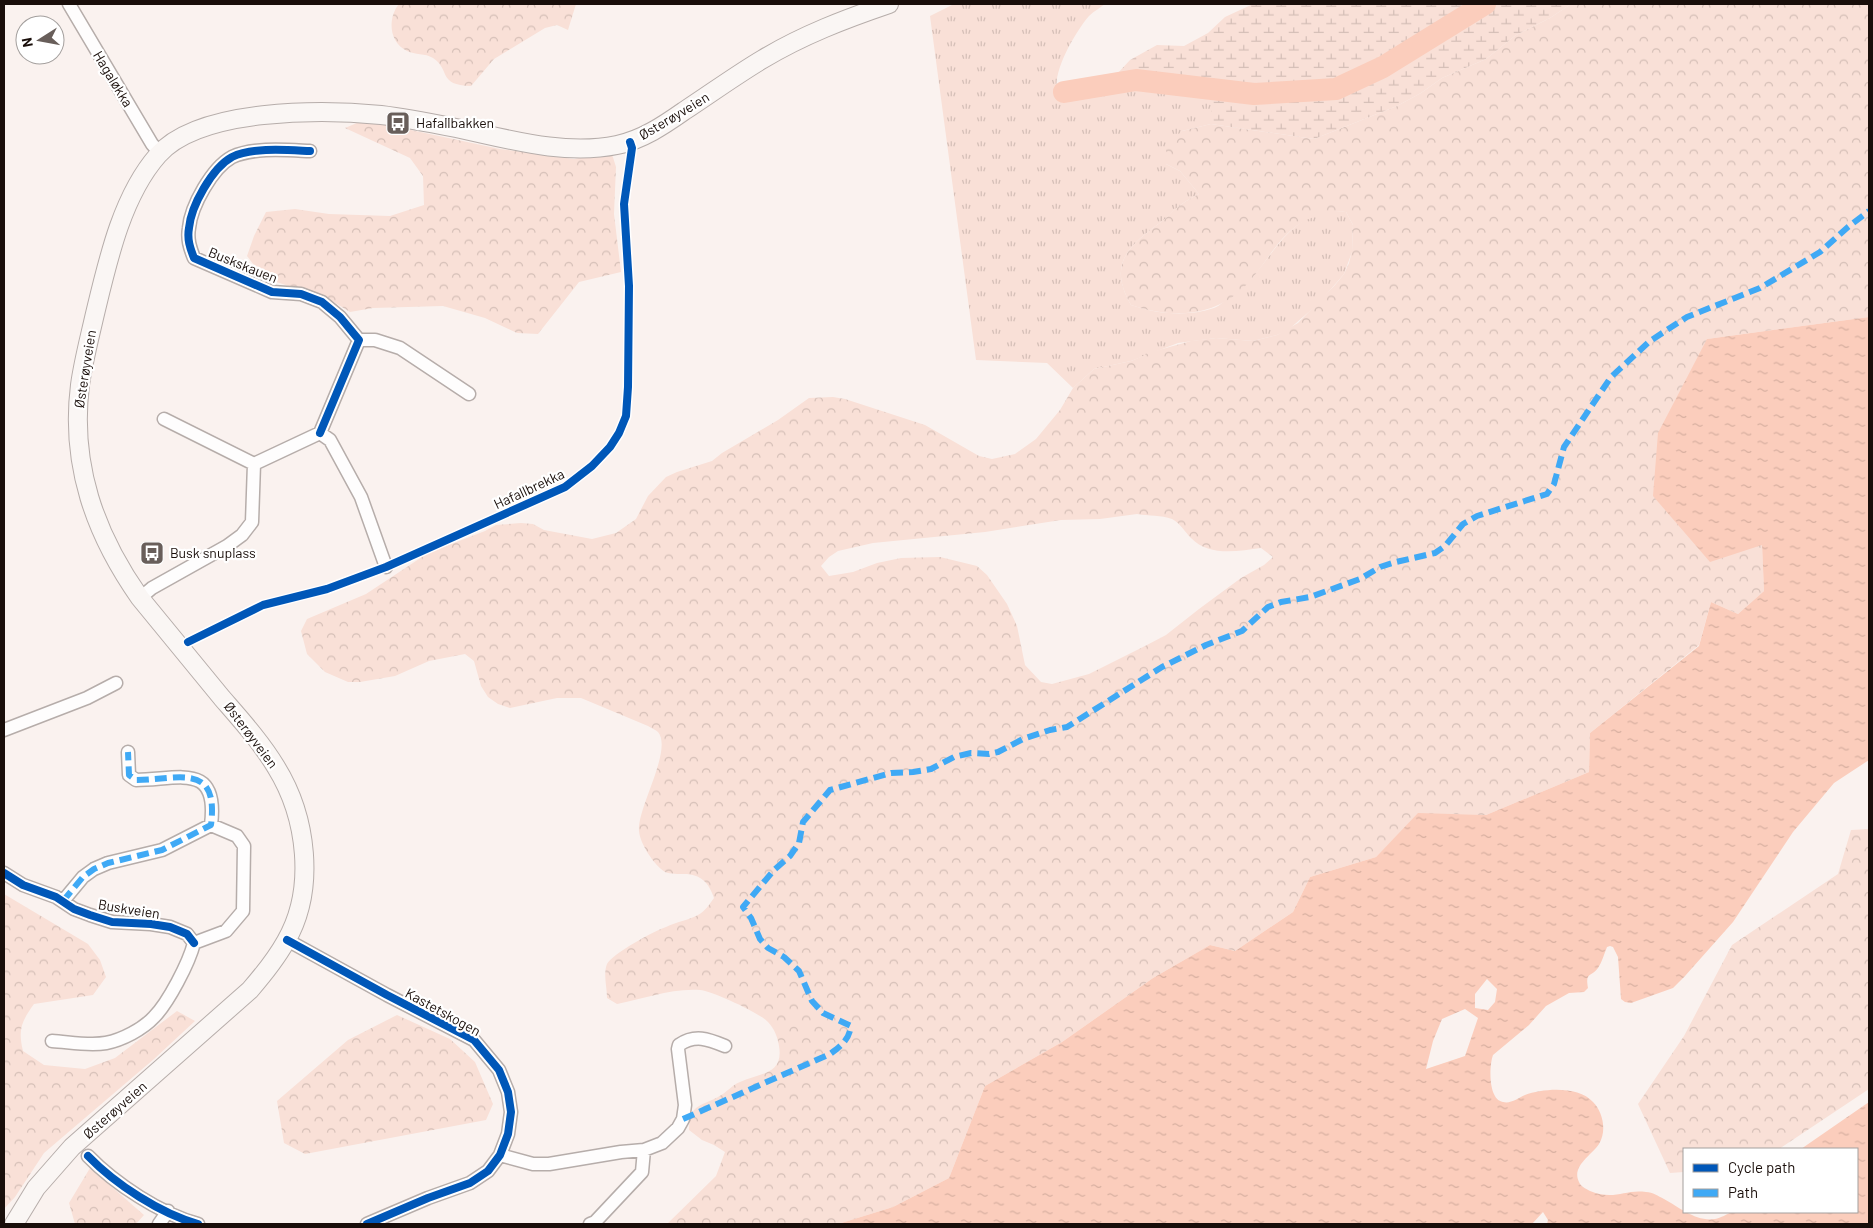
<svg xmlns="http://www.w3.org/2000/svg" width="1873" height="1228" viewBox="0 0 1873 1228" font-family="Barlow,sans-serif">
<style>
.grass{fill:url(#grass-tufts)}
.forest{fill:url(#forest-crowns);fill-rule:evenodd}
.wetland{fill:url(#wetland-marsh)}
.water{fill:url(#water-ripples);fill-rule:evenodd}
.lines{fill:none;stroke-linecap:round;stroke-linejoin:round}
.river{stroke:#fbcdbc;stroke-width:22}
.minor-casing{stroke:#b6adaa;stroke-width:15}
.secondary-casing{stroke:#b6adaa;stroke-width:20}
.minor{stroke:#fefdfd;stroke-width:12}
.secondary{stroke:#faf6f4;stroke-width:18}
.quiet{stroke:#3fa9f5;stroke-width:6;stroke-dasharray:12 6;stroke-linecap:butt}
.cycleway-casing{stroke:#fff;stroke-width:11}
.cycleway{stroke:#0057b8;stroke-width:8}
.labels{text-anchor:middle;stroke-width:4.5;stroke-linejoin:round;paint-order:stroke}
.street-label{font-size:14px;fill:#190e0a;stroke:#fff}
.poi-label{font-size:14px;fill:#190e0a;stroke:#fff;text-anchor:start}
</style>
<defs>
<pattern id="grass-tufts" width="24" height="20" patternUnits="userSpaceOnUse" patternTransform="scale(1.25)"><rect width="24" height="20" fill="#f9e0d7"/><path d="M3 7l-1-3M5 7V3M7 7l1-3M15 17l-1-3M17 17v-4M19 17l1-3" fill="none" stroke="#d5bfb7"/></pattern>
<pattern id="forest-crowns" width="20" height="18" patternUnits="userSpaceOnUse" patternTransform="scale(1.25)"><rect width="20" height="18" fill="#f9e0d7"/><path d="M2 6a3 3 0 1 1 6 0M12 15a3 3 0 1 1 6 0" fill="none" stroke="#d5bfb7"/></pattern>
<pattern id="wetland-marsh" width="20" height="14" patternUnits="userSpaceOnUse" patternTransform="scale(1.25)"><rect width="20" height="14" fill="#f9e0d7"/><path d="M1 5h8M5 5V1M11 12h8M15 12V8" fill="none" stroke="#d5bfb7"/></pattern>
<pattern id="water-ripples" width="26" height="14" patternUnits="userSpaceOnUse" patternTransform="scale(1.25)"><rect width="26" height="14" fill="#fbcdbc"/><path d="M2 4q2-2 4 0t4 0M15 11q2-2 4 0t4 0" fill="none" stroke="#d7afa0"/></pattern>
</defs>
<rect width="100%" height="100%" fill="#faf2ef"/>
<path class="grass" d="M954 4H1105C1100 8 1094 11 1089 16 1076 31 1053 70 1057 90L1141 84 1212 98 1211 124 1182 131 1166 164 1180 171 1199 194C1193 197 1187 200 1182 204 1174 209 1169 217 1161 222 1129 246 1107 263 1131 305 1157 314 1187 317 1214 308 1220 306 1226 299 1232 295 1238 289 1247 284 1252 278 1279 246 1297 206 1346 212L1353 225 1352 252 1344 274 1318 304 1288 330 1277 335 1253 341 1216 338 1178 343 1131 361 1094 369 1073 388 1047 363 976 360 930 16Z"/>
<path class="forest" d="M399 4H576L568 30 557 25 545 28 494 59 471 86C437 85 451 70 433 58 425 53 415 55 407 51 388 42 388 17 399 4Z
M1571 4H1869V317L1707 339 1762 545 1764 591 1738 614 1711 602 1699 645 1590 733 1589 772 1486 815 1418 814 1376 857 1310 877 1293 912 1235 951 1210 945 1153 978 1062 1042 985 1086 949 1178 893 1207 838 1224H667L716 1176 725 1152 714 1145 702 1140 689 1130C690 1104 699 1107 718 1097 726 1093 732 1085 740 1082 759 1073 784 1075 779 1046 778 1038 774 1028 768 1022 760 1013 712 991 700 990 672 988 643 999 617 1004L607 998C607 987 603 974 607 964 612 954 654 931 666 927 676 922 689 920 698 915 705 911 709 905 714 898 709 883 701 874 684 874 679 874 670 874 665 872 654 865 640 844 639 831 637 808 673 750 658 732 656 730 651 728 648 726L581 698H557L510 708 498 704 488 697 481 686 474 661 465 654 429 661 395 676 360 682H348L325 672 307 654 301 631 307 619 366 594 428 553 485 531 496 525 521 523 533 524 544 530 592 539 616 533 636 519 648 496 666 477 677 472 712 461 722 453 778 420 809 398 833 397 845 399 925 425 979 456 992 459 1015 454 1036 439 1060 410 1073 388 1094 369 1131 361 1155 351 1191 341 1216 338 1253 341 1277 335 1298 323 1335 285 1344 274 1349 263 1352 251 1353 225 1346 212C1336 211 1330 212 1320 215 1279 226 1270 263 1242 289 1212 318 1168 318 1131 305 1107 263 1129 246 1161 222 1168 217 1174 209 1182 204 1187 200 1193 197 1199 194L1180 171 1166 164V147L1182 131 1211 124 1314 139 1397 106 1421 93 1442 78 1486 59 1516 35 1550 18ZM1137 514C1149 516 1161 515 1172 519 1180 523 1185 532 1191 538 1209 557 1238 551 1261 548L1273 557 1264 565 1241 578 1199 609 1166 635 1145 646 1089 674 1052 684 1041 682 1025 665 1017 626 1007 604 987 575 977 566 940 557 901 558 877 563 853 572 829 576 821 566 829 557 838 551 873 543 985 532 1061 520 1100 519Z
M364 120 500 149 574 159 611 151 616 167 614 214 621 272 579 282 538 334 517 333 485 318 443 306 373 308 350 312 329 299 264 278 247 256 254 236 266 212 295 209 329 214 390 216 424 205 423 176 410 158 345 128Z
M1869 829V1089L1779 1149H1684V1172L1670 1173 1638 1104 1684 1036 1732 945 1838 874 1851 830Z
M4 894 88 944 100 960 106 977 93 995 34 1004C21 1022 18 1030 23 1051L44 1065 85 1069 115 1058 177 1011 195 1021 154 1059 44 1153 15 1197 4 1209Z
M397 1015 450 1039 475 1062 493 1104 486 1120 305 1154 284 1143 277 1101 348 1040Z
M90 1168 144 1215 136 1224H75L69 1203Z"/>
<path class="wetland" d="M1253 4H1571L1550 18 1516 35 1486 59 1442 78 1421 93 1397 106 1314 139 1211 124V98L1141 84 1119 86 1117 74 1130 60 1157 45 1184 46 1208 33 1225 17Z"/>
<path class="water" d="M1869 317V760L1834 783 1793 832 1733 922 1685 976 1673 988 1631 1003 1625 1002 1621 999 1618 957 1613 947 1610 946 1607 947C1604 954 1602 962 1598 968 1591 978 1585 971 1588 988L1584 992 1569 993 1546 1006 1529 1025 1493 1055C1489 1066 1488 1100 1503 1102 1511 1104 1518 1098 1525 1095 1544 1088 1579 1086 1593 1102 1603 1112 1607 1131 1599 1144 1592 1155 1571 1166 1579 1182 1581 1187 1585 1188 1590 1191 1615 1201 1624 1189 1646 1192 1653 1192 1658 1196 1664 1199 1679 1207 1696 1222 1715 1219 1721 1218 1727 1214 1732 1212H1857V1149H1801L1869 1102V1224H1547L1548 1220 1543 1212 1532 1224H838L893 1207 949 1178 985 1086 1062 1042 1153 978 1210 945 1235 951 1293 912 1310 877 1376 857 1418 813 1486 815 1589 772 1590 733 1699 646 1711 602 1738 614 1764 591 1762 545 1710 562 1653 496 1658 433 1707 339ZM1487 979 1497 989 1495 1002 1488 1010 1475 1008V994ZM1465 1009 1478 1018 1465 1056 1426 1069 1433 1041 1442 1019Z"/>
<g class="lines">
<path class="river" d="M1064 92 1136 80 1254 94 1336 89 1383 67 1485 4"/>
<g class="minor-casing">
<path id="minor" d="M69 4 152 144 160 153
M310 151C287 150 253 147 232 157 212 168 191 206 189 228 187 239 190 248 194 258L272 292 301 294 322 302 340 317 359 340 320 433
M359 340H375L400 348 469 394
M164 419 254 464
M140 598 152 588 227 546 242 535 252 522 254 464 320 433 330 440 361 497 386 567
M4 730 87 698 116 683
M128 752 129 775 136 780C178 780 219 761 211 825
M4 873 23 885 56 897 74 909 90 915 112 922 151 924 170 927 187 934 194 943
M63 901 83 877 94 869 108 863 162 850 211 825 237 836 244 846 243 911 226 931 194 943
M287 940 387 995 474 1040 499 1070 508 1092 511 1112 508 1134 500 1155 488 1171 470 1183 428 1198 367 1224
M52 1041C69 1042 89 1046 106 1043 122 1040 143 1029 154 1017 168 1003 189 963 194 943
M500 1155 533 1164H549L621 1152 644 1150 662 1143 678 1128 683 1119 685 1105 678 1049 679 1045C695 1034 708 1039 725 1046
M88 1156C115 1184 161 1214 198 1224
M159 1224 168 1211
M590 1224 595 1222 642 1172 644 1150"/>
</g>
<g class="secondary-casing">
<path id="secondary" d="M14 1224 36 1188 72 1147 250 990C263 975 276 959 286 941 316 889 307 817 276 767 261 742 241 720 222 698 195 665 167 631 140 598 95 534 70 465 80 385 83 363 89 340 94 318 107 264 121 197 158 155 199 108 323 109 381 115 406 118 431 123 456 128 508 139 564 156 617 145 642 140 664 125 684 111 710 94 736 75 763 59 803 35 845 19 889 4"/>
</g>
<use href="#minor" class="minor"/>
<use href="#secondary" class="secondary"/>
<path class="quiet" d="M63 901 83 877 94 869 108 863 162 850 211 825C219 761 178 780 136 780L129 775 128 752
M683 1119 830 1054C841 1046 849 1040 851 1026L823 1013 812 1001 799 971 784 957 768 948 760 939 751 918 743 907 774 870 790 856 799 843 803 822 830 790 891 773 913 772 931 769 954 757 971 753 989 754 998 752 1023 739 1050 730 1067 727 1162 667 1206 645 1242 631 1268 607 1281 602 1310 597 1360 579 1380 567 1396 562 1435 553 1445 546 1463 524 1477 516 1547 494 1554 484 1564 447 1611 377 1650 341 1687 317 1760 288 1820 252 1848 227 1869 211"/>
<g class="cycleway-casing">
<path id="cycleway" d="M310 151C287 150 253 147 232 157 212 168 191 206 189 228 187 239 190 248 194 258L272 292 301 294 322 302 340 317 359 340 320 433
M188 642 263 605 327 589 386 567 565 487 592 466 610 447 619 433 626 416 628 387 629 286 624 204 632 148 630 142
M4 873 23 885 56 897 74 909 90 915 112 922 151 924 170 927 187 934 194 943
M287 940 387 995 474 1040 499 1070 508 1092 511 1112 508 1134 500 1155 488 1171 470 1183 428 1198 367 1224
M88 1156C115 1184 161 1214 198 1224"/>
</g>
<use href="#cycleway" class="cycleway"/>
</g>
<defs>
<g id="bus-square" transform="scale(1.25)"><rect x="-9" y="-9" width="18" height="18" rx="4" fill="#685e5a" stroke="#fff"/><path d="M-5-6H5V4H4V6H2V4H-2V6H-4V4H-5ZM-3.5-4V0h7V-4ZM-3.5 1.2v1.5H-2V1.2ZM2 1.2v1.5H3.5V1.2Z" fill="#fff"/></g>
</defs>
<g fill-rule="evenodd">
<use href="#bus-square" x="398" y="123"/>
<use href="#bus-square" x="152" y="553"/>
</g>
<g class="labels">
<g class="street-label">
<text transform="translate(113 79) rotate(59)" y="5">Hagaløkka</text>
<text transform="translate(674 116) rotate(-31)" y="5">Østerøyveien</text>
<text transform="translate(243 265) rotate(22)" y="5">Buskskauen</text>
<text transform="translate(85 369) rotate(-81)" y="5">Østerøyveien</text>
<text transform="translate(529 489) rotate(-25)" y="5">Hafallbrekka</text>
<text transform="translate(251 735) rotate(53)" y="5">Østerøyveien</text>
<text transform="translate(129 909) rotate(9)" y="5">Buskveien</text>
<text transform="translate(443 1012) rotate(29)" y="5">Kastetskogen</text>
<text transform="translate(115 1110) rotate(-41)" y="5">Østerøyveien</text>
</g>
<g class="poi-label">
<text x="416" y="128">Hafallbakken</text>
<text x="170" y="558">Busk snuplass</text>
</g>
</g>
<rect width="1873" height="1228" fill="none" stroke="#190e0a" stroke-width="10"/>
<rect x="1683" y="1148" width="175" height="65" fill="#ffffff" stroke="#a39f9d"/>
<rect x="1693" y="1164" width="25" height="8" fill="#0057b8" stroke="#a39f9d"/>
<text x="1728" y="1173" font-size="15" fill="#190e0a">Cycle path</text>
<rect x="1693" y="1189" width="25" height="8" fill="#3fa9f5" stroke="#a39f9d"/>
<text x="1728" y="1198" font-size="15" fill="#190e0a">Path</text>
<g transform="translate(40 40) rotate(259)"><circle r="24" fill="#ffffff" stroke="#a39f9d"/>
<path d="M0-4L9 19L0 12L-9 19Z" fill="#685e5a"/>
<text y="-8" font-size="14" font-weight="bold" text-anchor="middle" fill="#190e0a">N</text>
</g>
</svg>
